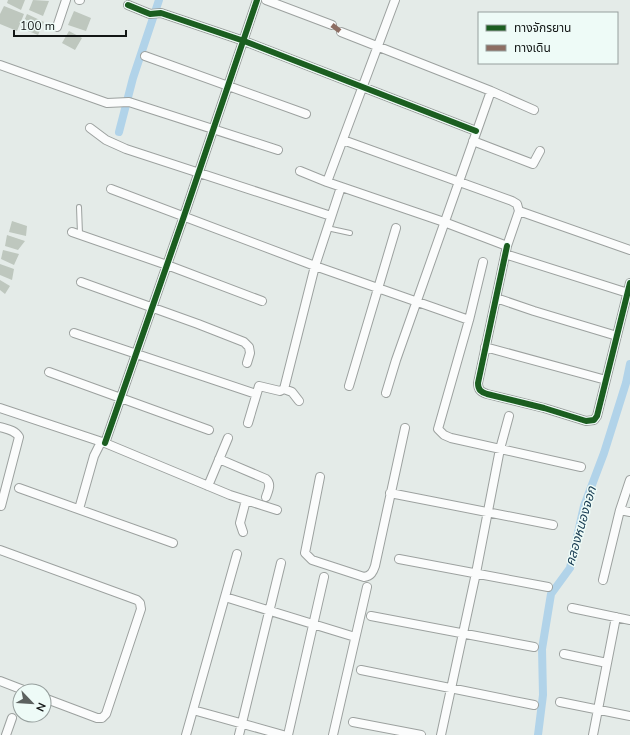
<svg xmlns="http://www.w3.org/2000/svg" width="630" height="735" viewBox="0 0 630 735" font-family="'Nunito Sans','Noto Sans Thai',sans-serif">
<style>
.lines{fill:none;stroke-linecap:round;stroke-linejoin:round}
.canal{stroke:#b1d3e9;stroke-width:8}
.building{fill:#bec7be}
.lane-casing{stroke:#9ca19f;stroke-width:6}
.street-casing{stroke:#9ca19f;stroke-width:10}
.lane{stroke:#fbfcfc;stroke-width:4}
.street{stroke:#fbfcfc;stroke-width:8}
.quiet{stroke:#8d6e63;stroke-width:5;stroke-dasharray:10 5;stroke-linecap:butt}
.cycleway-casing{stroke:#eefbf7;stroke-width:8}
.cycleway{stroke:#1b5e20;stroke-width:6}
.labels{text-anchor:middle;stroke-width:3;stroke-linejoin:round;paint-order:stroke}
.water-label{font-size:13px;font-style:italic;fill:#143950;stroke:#eefbf7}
</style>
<rect width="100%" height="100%" fill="#e4ebe8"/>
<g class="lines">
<path class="canal" d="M119 132 133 78 159 0
M538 735 543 695 542 649 551 594 570 568 584 506 604 453 626 383 630 364"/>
</g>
<path class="building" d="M8 0H25L21 10 7 3Z
M33 0 49 1 43 16 29 10Z
M4 6 24 14 17 31 0 24V14Z
M74 11 91 18 86 31 68 25Z
M27 14 44 22 38 35 21 28Z
M69 31 82 38 75 50 62 43Z
M12 221 27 226 26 236 9 232Z
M7 235 25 241 18 250 5 246Z
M3 250 19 254 14 265 1 259Z
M0 264 14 269 12 280 0 275Z
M0 280 10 286 5 294 0 290Z"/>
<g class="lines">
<g class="lane-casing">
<path id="lane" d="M79 207 80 234
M327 228 350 233"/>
</g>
<g class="street-casing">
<path id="street" d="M79 0H80
M266 0 332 25
M128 5 150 14 161 13 244 41 476 131
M57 27 66 0
M341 32 491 91 534 110
M145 56 306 114
M0 65 107 103 129 102 278 150
M90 128 106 140 126 149 331 216
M343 140 512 201 517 204 519 211
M473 141 533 164 540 151
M300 171 327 182 444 222 507 246 519 211 630 250
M327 182 395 0
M111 189 315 266 469 320
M72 232 167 265 262 301
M507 246 478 383C478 390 481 392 487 394L544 408 586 421 594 420 597 416 630 283
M505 254 628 293
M483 262 469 320 438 429 444 435 451 438 581 467
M81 282 198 324 244 342 249 347 250 353 247 363
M496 298 534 311 617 336
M74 333 256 394
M485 347 606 380
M49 372 209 430
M349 386 396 228
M284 389 292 392 299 401
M386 393 396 360 491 91
M0 408 105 443 230 495 277 510
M248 423 259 386 280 391 284 389 315 266 341 187
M0 427C7 429 15 430 19 437L1 506
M105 443 184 216 257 0
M219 459 266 479C272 484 268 491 266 497
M320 477 305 553 312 560 364 577C371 576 373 572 375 566L405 428
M208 486 228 438
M19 488 173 543
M390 493 553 525
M79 509 94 456 101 442
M620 510 630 512
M243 532 240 523 246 500
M0 550 137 600 140 603 141 609 106 714 102 718H97L44 698
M399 559 548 587
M603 580 620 510 630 480
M225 597 355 637
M572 608 630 620
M371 616 534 647
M564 654 607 663
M361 670 534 705
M0 681 26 691
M560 702 630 716
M193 710 283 735
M353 722 421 735
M6 735 12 718
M186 735 237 554
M239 735 281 563
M288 735 324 577
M333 735 367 587
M441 735 476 573 500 449 509 416
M593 735 616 617"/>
</g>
<use href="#lane" class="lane"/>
<use href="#street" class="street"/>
<path class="quiet" d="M332 25 341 32"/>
<g class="cycleway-casing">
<path id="cycleway" d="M128 5 150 14 161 13 244 41 476 131
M507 246 478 383C478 390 481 392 487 394L544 408 586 421 594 420 597 416 630 283
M105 443 184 216 257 0"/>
</g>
<use href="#cycleway" class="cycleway"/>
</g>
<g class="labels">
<g class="water-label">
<text transform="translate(580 526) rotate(-74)" y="5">คลองหนองจอก</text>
</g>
</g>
<rect x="478" y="12" width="140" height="52" fill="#eefbf7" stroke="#969f9d"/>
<rect x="486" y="25" width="20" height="6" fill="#1b5e20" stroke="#969f9d"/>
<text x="514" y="32" font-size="12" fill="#121615">ทางจักรยาน</text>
<rect x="486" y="45" width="20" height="6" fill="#8d6e63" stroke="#969f9d"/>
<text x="514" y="52" font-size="12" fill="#121615">ทางเดิน</text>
<g transform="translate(32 703) rotate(115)"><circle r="19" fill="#eefbf7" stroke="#969f9d"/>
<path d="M0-3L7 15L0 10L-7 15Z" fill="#5c615f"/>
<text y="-6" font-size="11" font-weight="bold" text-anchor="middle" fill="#121615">N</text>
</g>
<path d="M14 30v6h112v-6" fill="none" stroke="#121615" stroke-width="2"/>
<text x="20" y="30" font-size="12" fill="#121615" stroke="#eefbf7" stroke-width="3" paint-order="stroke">100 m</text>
</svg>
